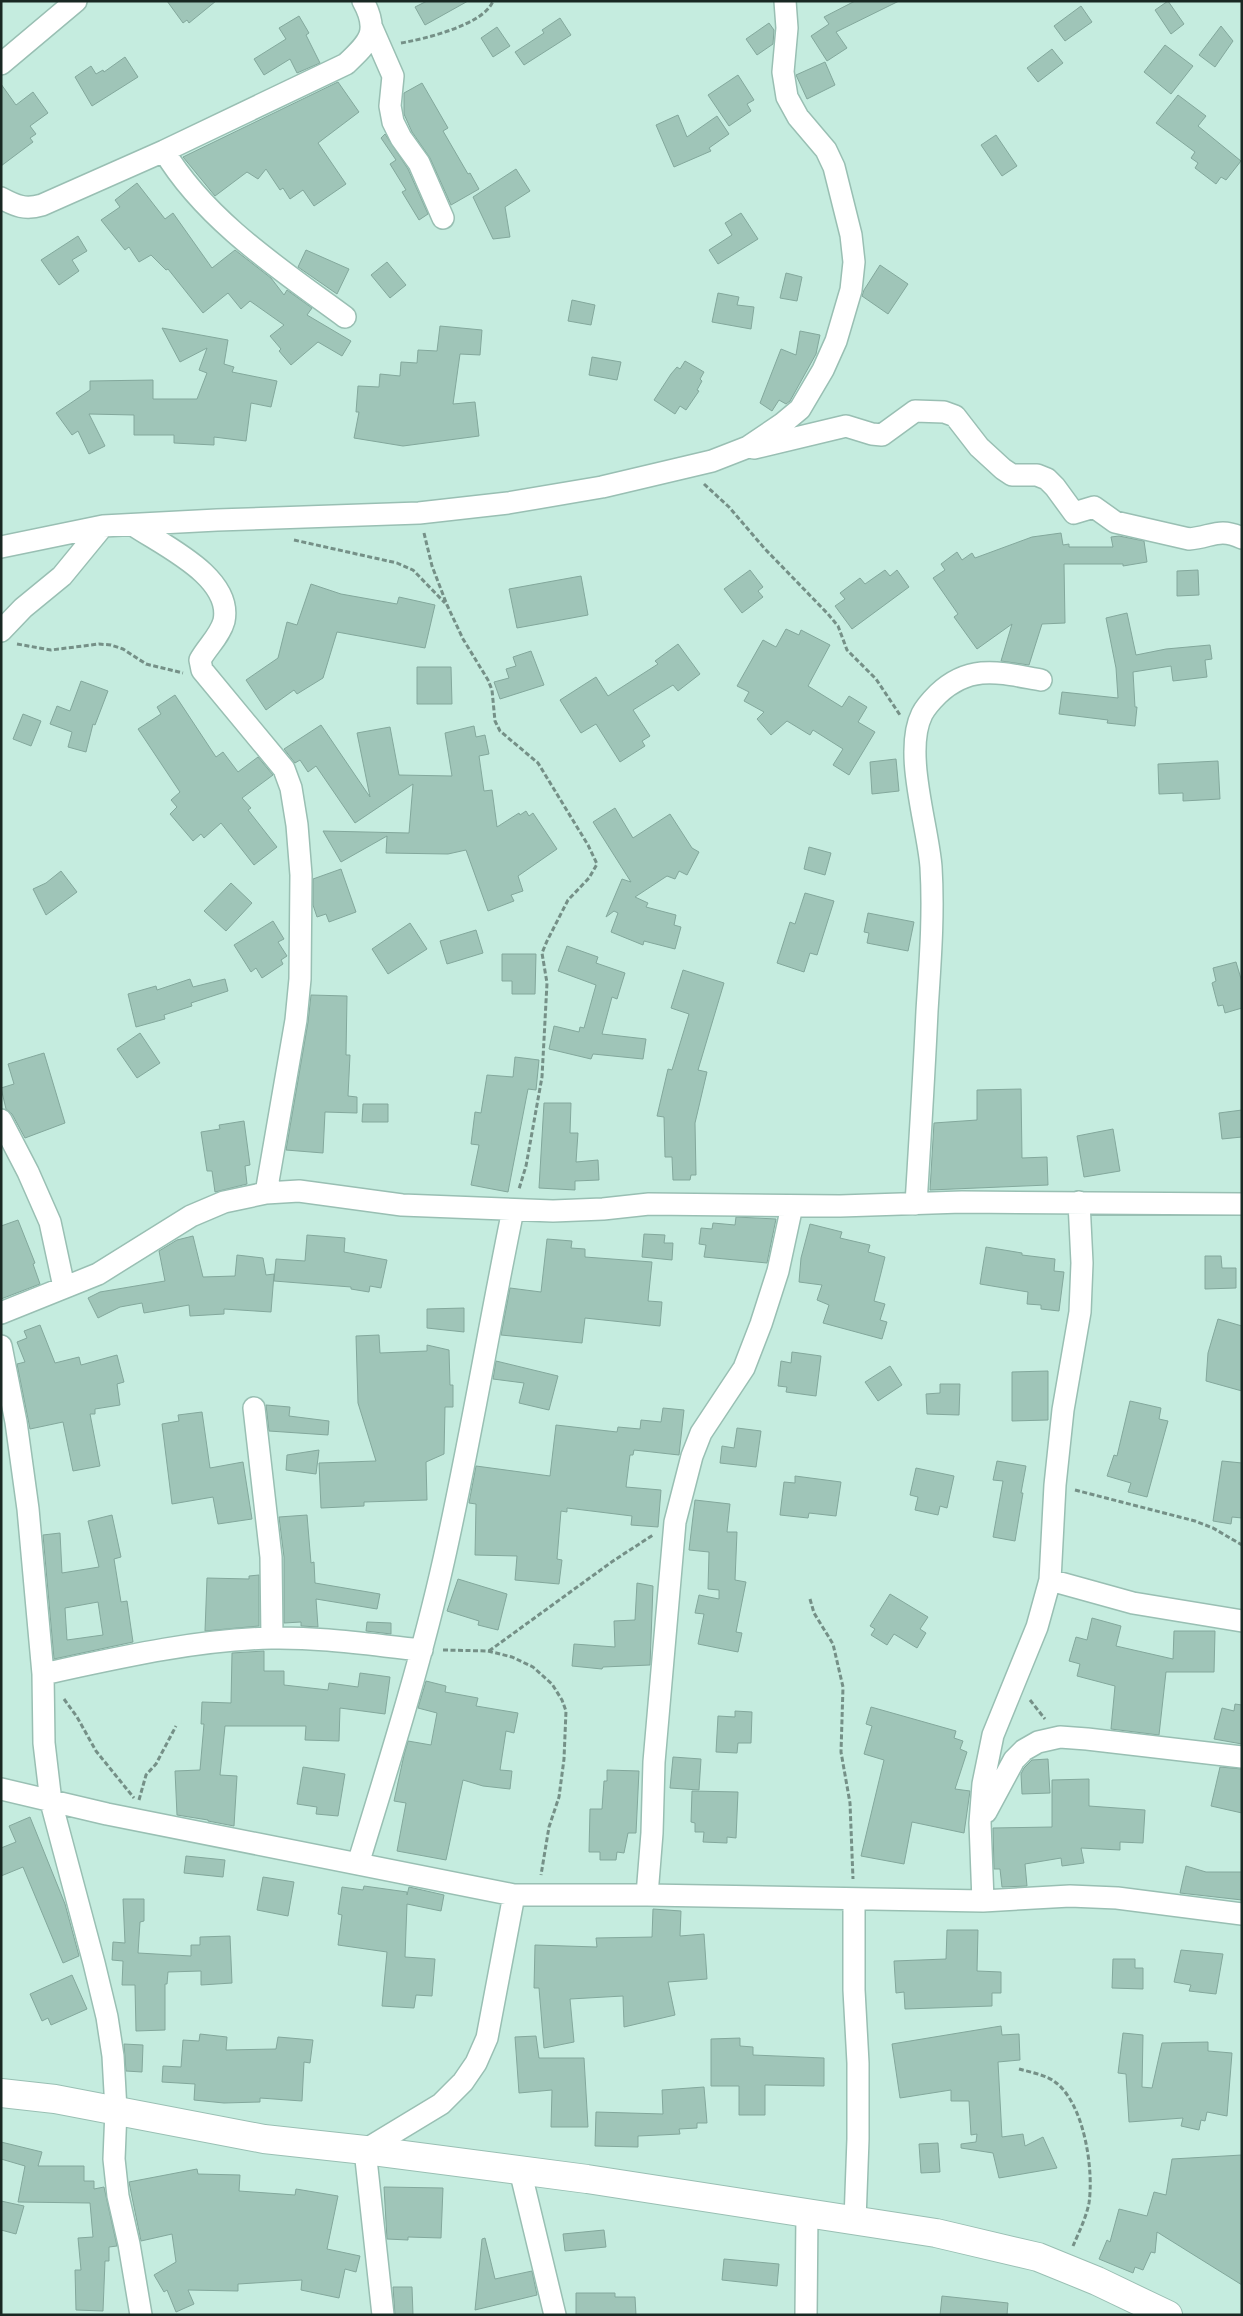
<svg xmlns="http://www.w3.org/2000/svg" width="1243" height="2316" viewBox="0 0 1243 2316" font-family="'Nunito Sans',sans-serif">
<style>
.building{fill:#9fc5b8;stroke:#83a89c;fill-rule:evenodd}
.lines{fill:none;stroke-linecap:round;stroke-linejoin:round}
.minor-casing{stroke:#99bfb3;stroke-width:24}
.tertiary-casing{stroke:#99bfb3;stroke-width:30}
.path{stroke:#759087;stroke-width:3;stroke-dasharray:5 2.5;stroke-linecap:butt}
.minor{stroke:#fff;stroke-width:21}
.tertiary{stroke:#fff;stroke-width:28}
</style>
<rect width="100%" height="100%" fill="#c5ecdf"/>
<path class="building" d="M167 1H216L189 23 187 20 183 23Z
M427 1H468L425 25 415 7Z
M855 1H899L836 32 847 48 827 61 811 36 829 24 824 17Z
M1168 1 1184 24 1171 34 1155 10Z
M1081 6 1092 22 1065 41 1054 26Z
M299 16 309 33 306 35 320 63 297 73 290 59 264 75 254 59 286 39 279 28Z
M560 18 571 35 524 65 515 52 544 33 542 30Z
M769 23 774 30 773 44 757 55 746 39Z
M1221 26 1233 41 1215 67 1199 55Z
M497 27 510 46 493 57 481 38Z
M1165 45 1193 66 1171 94 1144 72Z
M1052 49 1063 63 1038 82 1027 68Z
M125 57 138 77 92 106 75 77 91 66 96 74 103 70 104 72Z
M825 62 835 85 807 99 796 75Z
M738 75 754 100 747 104 751 111 729 126 708 95Z
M338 82 359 112 318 143 346 184 314 206 303 190 290 199 283 188 280 190 266 169 258 179 247 172 215 196 183 157Z
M422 83 448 128 443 131 468 174 470 173 479 189 451 205 430 158 412 132 404 114V93Z
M1 84 16 105 33 92 48 113 30 126 36 134 30 138 33 142 1 166Z
M1178 95 1206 116 1198 126 1241 161 1226 180 1221 177 1216 184 1195 168 1198 163 1191 158 1195 152 1156 123Z
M678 115 687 137 717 116 729 134 709 148 711 151 674 167 656 125Z
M385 134 408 169 428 214 419 220 402 192 406 190 390 164 396 160 381 138Z
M996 135 1017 166 1002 176 981 145Z
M516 169 530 191 505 207 510 237 493 239 473 197Z
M137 183 165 219 173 213 212 268 235 250 271 278 284 295 287 290 312 308 307 315 351 341 342 356 318 342 291 365 279 351 281 349 270 336 284 325 250 301 241 309 228 293 203 313 168 269 166 270 151 255 139 262 129 247 125 250 101 220 120 207 115 200Z
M741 213 758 239 718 264 709 250 732 235 725 223Z
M78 236 87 251 72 260 79 271 59 285 41 260Z
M306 250 349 269 337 294 298 267Z
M387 262 406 285 390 298 371 275Z
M880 265 908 284 888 314 862 296 864 290Z
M786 273 802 277 797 301 780 298Z
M718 293 739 297 737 305 754 307 751 329 712 322Z
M572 300 595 305 591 325 568 321Z
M440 326 482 330 480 355 460 354 453 404 475 402 479 436 403 446 354 438 359 412H356L358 386 379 387 380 374 400 376 401 362 417 363 418 350 437 351Z
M162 328 228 340 224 364 234 367 232 372 277 381 271 407 251 403 246 441 214 437V445L174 443V435H134V415L89 414 105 446 89 454 78 431 72 435 56 413 90 390V381L153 380V399H197L207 373 199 370 207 348 180 362Z
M800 331 820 335 816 354 790 401 786 404 779 400 772 411 760 403 781 349 796 355Z
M592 357 621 362 617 380 589 375Z
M685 361 704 372 700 379 702 381 697 390 699 391 686 410 680 406 675 414 654 400 671 374 677 367 680 369Z
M1061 533 1063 545 1069 544V547H1113L1111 537 1119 536 1144 541 1147 562 1123 566V564H1064L1065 623 1042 624 1029 665 1001 661 1012 624 977 649 954 617 958 614 933 578 945 570 941 564 957 552 962 560 972 553 975 558 1032 537Z
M750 570 763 587 758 591 763 597 742 613 724 589Z
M885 570 890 576 897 570 909 587 852 629 835 606 845 599 840 593 860 578 865 584Z
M1198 570 1199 595 1177 596V571Z
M581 576 588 615 517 628 509 589Z
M311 584 341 594 397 604 399 597 435 605 425 648 337 632 323 678 297 694 294 690 266 710 246 680 278 658 287 622 297 625Z
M1127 613 1136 655 1166 649 1210 645 1212 659 1205 660 1207 677 1173 681 1171 666 1133 672 1135 707H1137L1135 726 1107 723 1108 720 1059 714 1062 692 1118 698 1116 668 1106 618Z
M786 629 799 635 801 630 830 645 808 686 842 707 849 696 867 707 858 722 875 732 849 775 833 765 843 749 813 730 810 735 787 721 771 735 757 719 764 712 744 701 749 692 737 686 763 640 776 647Z
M678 644 700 674 678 691 673 685 633 710 650 736 642 741 645 746 620 762 596 724 581 733 560 700 596 677 608 696 658 664 655 661Z
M531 651 544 685 500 699 494 682 509 678 506 669 516 666 513 657Z
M417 667H451L452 704H417Z
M81 681 108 691 95 725 93 724 86 752 68 747 72 732 50 724 57 706 70 711Z
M175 695 216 757 223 752 238 772 258 757 273 775 242 798 251 808 248 810 277 847 254 865 221 823 204 838 201 834 193 841 170 814 177 807 171 800 180 792 138 729 161 714 157 707Z
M23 714 41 721 31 746 13 739Z
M321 725 370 797 357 733 390 727 399 775 452 776 445 733 474 726 476 737 485 735 489 754 479 756 484 791 492 790 497 827 519 813 520 815 526 811 529 816 533 813 557 849 518 876 523 891 511 895 514 901 488 911 466 850 448 854 386 853 387 836 341 862 323 831 409 833 413 784 355 823 316 766 308 772 300 760 295 763 284 749Z
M896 759 899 791 872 794 870 762Z
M1218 761 1220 799 1183 801V793L1159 794 1158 764Z
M615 808 633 838 670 814 692 848 699 852 687 875 679 871 675 879 667 876 635 897 648 903 646 907 676 915 674 925 681 927 675 949 644 941 643 945 611 932 618 913 614 911 606 917 622 879 631 882 593 822Z
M809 847 831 853 825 875 804 869Z
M341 869 356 912 329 922 326 914 317 917 313 905V879Z
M61 871 77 892 46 915 33 889 46 883Z
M231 883 252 903 226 931 204 911Z
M805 893 834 901 817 955 810 953 804 972 777 963 790 922 795 924Z
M868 913 914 922 908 951 867 943 869 933 864 932Z
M273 921 284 939 278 942 287 956 281 960 283 964 262 978 256 968 251 972 234 945Z
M410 923 427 949 388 974 372 949Z
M476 930 483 953 447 964 440 941Z
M567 946 598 957 596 963 625 973 617 999 612 997 602 1034 646 1039 643 1059 593 1054 591 1059 549 1049 554 1026 579 1032 580 1027 584 1028 596 985 558 971Z
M502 954H536L535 994H512V981H502Z
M1236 962 1242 982V1008L1225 1013 1223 1005 1218 1006 1212 983 1216 981 1213 968Z
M683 970 724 983 698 1070 707 1072 695 1123 696 1175H691L690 1180H673L672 1157H665L664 1117 657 1116 668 1069 672 1070 689 1014 671 1008Z
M190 979 193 987 225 979 228 991 191 1003 192 1006 164 1015 165 1019 136 1027 128 994 156 986 157 990Z
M311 995 347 996 346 1055H350L348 1096 357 1097V1113L325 1112 323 1153 286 1150 308 1022Z
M140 1033 160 1063 137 1078 117 1049Z
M44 1053 65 1123 25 1138 12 1114 6 1109 1 1088 14 1084 8 1064Z
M515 1057 539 1060 536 1090 528 1089 508 1192 471 1185 479 1145 471 1144 475 1112 481 1113 487 1075 513 1077Z
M1021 1089 1022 1158 1047 1157 1048 1185 930 1190 934 1123 977 1120V1090Z
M544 1103H571L570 1133H578L576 1162 598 1160 599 1180 575 1181V1190L539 1188Z
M363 1104H388V1122H362Z
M1242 1110V1137L1222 1139 1219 1113Z
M244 1121 250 1165 245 1166 247 1184 215 1192 212 1171H207L201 1132 220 1129 219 1125Z
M1113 1129 1120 1171 1084 1177 1077 1136Z
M736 1217 776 1219 767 1263 704 1257 706 1245 699 1244 701 1228 712 1229 713 1223 735 1225Z
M18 1220 35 1263 33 1264 40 1284 1 1299V1226Z
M810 1224 842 1232 840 1238 870 1245 868 1252 885 1257 874 1301 885 1304 880 1320 887 1322 882 1339 823 1323 829 1305 817 1300 822 1285 799 1282 801 1258Z
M644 1234 665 1235 664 1243H673L672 1260 642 1257Z
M307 1235 345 1238 344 1252 387 1260 381 1288 370 1286 369 1292 351 1289V1287L274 1281 276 1259 305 1261Z
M193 1236 203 1277 235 1276 237 1255 263 1258 266 1275 274 1274 271 1312 224 1309V1314L190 1316 189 1305 144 1313 142 1303 120 1307 98 1318 88 1298 100 1292 165 1281 159 1251 177 1240Z
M547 1239 572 1241 571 1248 585 1249V1257L652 1262 648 1301 662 1302 660 1326 585 1318 582 1343 501 1335 510 1288 541 1292Z
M986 1247 1022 1253V1255L1055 1259 1054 1271 1064 1272 1059 1311 1041 1309V1305L1027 1304 1028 1292 980 1284Z
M1205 1256H1221L1222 1268H1236V1288L1205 1289Z
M464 1308V1332L427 1328V1309Z
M1218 1319 1242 1326V1391L1206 1381 1208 1353Z
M40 1325 55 1363 79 1357 81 1365 117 1355 124 1382 117 1384 120 1405 95 1409V1414H90L100 1466 73 1471 63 1422 30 1429 17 1364 25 1362 17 1342 27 1338 24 1331Z
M379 1335 380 1353 427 1351V1345L449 1350 450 1385H453V1407H445L444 1454 426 1462 427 1500 364 1502V1506L321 1508 319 1463 376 1461 358 1403 356 1336Z
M792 1352 821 1356 816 1396 786 1392 787 1387 778 1386 781 1361 791 1363Z
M496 1361 558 1376 549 1410 519 1403 524 1383 493 1379Z
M890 1366 902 1385 878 1401 865 1382Z
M1048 1371V1420L1012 1421V1372Z
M940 1384H960L959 1415 927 1414 926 1394 940 1393Z
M1130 1401 1161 1408 1159 1419 1168 1421 1147 1497 1128 1492 1131 1483 1107 1476 1114 1455 1117 1456Z
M266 1405 290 1407 289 1416 329 1421 328 1435 269 1431Z
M663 1408 684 1410 679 1455 634 1450 633 1455H630L626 1487 661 1490 658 1527 631 1525 632 1516 567 1508V1512L561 1511 557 1559 562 1560 559 1584 515 1580 517 1556 475 1555 476 1504 469 1503 476 1466 550 1476 556 1425 617 1432 618 1427 640 1429 641 1420 661 1422Z
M202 1412 210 1468 243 1462 252 1519 218 1524 213 1497 172 1504 162 1424 179 1421 178 1415Z
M737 1428 761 1431 756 1467 720 1463 722 1446 734 1448Z
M319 1450 316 1474 286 1470 287 1455Z
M997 1461 1026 1466 1021 1493H1023L1015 1541 993 1537 1003 1481 993 1480Z
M1222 1461 1242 1463V1518L1232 1517 1231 1524 1213 1521Z
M916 1468 954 1476 947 1508 940 1506 938 1515 915 1510 918 1497 910 1495Z
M795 1476 841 1482 836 1516 809 1513 808 1518 780 1515 784 1482 795 1483Z
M695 1500 730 1504 727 1532H737L735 1580 746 1582 736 1632 742 1633 738 1652 698 1644 704 1614 695 1613 699 1595 719 1599V1590L708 1589 709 1552 689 1550Z
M112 1515 121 1557 114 1559 121 1602 127 1601 133 1642 54 1659 43 1535 60 1533 62 1573 99 1567 88 1521ZM98 1602 103 1635 67 1640 65 1608Z
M307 1515 311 1563 314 1562 315 1583 380 1594 377 1609 316 1599 318 1627 301 1626V1622L284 1623V1557L279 1517Z
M259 1575V1626L205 1631 207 1578 249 1579V1576Z
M458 1579 507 1594 498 1630 478 1625 479 1621 447 1611Z
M637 1583 653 1586 650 1665 603 1667 602 1669 572 1666 574 1644 615 1647 614 1621 635 1620Z
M890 1594 928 1617 920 1629 926 1633 917 1648 894 1634 887 1645 871 1635 875 1629 870 1626Z
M1092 1618 1121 1626 1116 1646 1173 1659 1174 1631H1215L1214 1672H1166L1159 1735 1111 1729 1115 1686 1077 1676 1080 1664 1069 1661 1076 1637 1087 1640Z
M367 1622 391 1623V1634L366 1631Z
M264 1651V1671H284V1685L328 1690 329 1683 358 1687 360 1673 390 1677 385 1714 340 1708 339 1741 305 1740 306 1726H225L220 1775 237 1776 234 1826 208 1821V1820L177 1815 175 1771 200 1770 204 1724H201L202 1702 231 1703 232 1653Z
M426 1681 446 1686 445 1692 478 1698 476 1706 518 1713 514 1733 506 1731 500 1770 512 1771 510 1789 483 1786 463 1780 446 1860 397 1851 406 1803 394 1801 404 1755 408 1741 431 1745 437 1713 418 1708Z
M1235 1704 1242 1705V1744L1214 1739 1222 1708 1234 1711Z
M871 1707 956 1731 954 1738 963 1741 960 1749 967 1752 955 1789 970 1791 964 1833 912 1822 904 1864 861 1856 884 1760 864 1754 872 1726 866 1724Z
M735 1711 752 1712 751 1743H738L737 1753 716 1752 718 1716 735 1717Z
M673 1757 701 1759 699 1790 670 1788Z
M1048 1759 1050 1793 1022 1794 1021 1774 1024 1768 1032 1760Z
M303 1767 345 1774 338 1816 316 1814 317 1807 297 1804Z
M1220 1767 1242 1769V1813L1211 1806Z
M607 1770 639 1771 636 1833H628L624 1853 617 1852 616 1860H600V1852H589L590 1809H602L604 1781H607Z
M1089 1779V1806L1145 1810 1143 1843 1120 1842V1850L1081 1848 1084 1863 1062 1866 1061 1858 1025 1864 1027 1886 1002 1887 1000 1869H994L993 1828 1052 1827V1780Z
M692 1791 738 1792 736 1838 727 1837V1843L703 1842 704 1832H695V1823L691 1822Z
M30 1817 65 1904 79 1956 63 1963 23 1867 1 1876V1848L16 1842 9 1826Z
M186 1856 225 1860 223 1877 184 1873Z
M1186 1866 1206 1872H1242V1900L1180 1893Z
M263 1877 294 1882 288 1916 257 1910Z
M364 1886 407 1892V1895L409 1887 444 1895 441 1911 407 1904 405 1957 435 1959 432 1996 416 1995 414 2008 382 2006 387 1952 338 1945 342 1915 338 1914 342 1887 363 1890Z
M123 1899H144V1921L140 1922 138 1953 191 1956V1945H200V1937L230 1936 232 1983 201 1985V1971L168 1972 167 1984H165V2030L136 2031 135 1985H122L123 1961 112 1960 113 1942 125 1943Z
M653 1909 681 1911 680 1936 704 1934 707 1979 668 1982 675 2015 624 2027 623 1996 570 1999 574 2042 544 2048 539 1988H534L535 1945 597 1947 596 1938 652 1937Z
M947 1930H978L977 1971 1001 1972V1993H992V2006L905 2009 904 1992 896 1993 894 1961 946 1959Z
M1181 1950 1223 1954 1216 1994 1189 1991 1191 1985 1174 1982Z
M1113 1959H1135V1968H1143V1989L1112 1988Z
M72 1975 87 2009 51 2025 48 2018 42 2021 30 1994Z
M1001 2026 1002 2035 1019 2034 1020 2060 998 2062 1002 2137 1023 2134 1025 2146 1043 2137 1057 2168 999 2178 993 2153 961 2148V2144L976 2142 977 2134 971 2135 969 2101H951V2090L900 2098 892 2044Z
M1123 2033 1143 2035 1142 2087 1152 2088 1162 2043 1208 2042V2051L1232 2053 1227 2116 1207 2112 1205 2121 1201 2120 1199 2130 1181 2126 1183 2118 1129 2122 1126 2074 1118 2073Z
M200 2034 227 2037 226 2050 276 2049 278 2037 313 2040 310 2063 304 2062 302 2101 260 2098V2102L224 2103 194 2100 195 2084 162 2082 163 2066 181 2067 183 2040 199 2041Z
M536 2036 539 2058H584L588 2127H551L552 2090 519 2093 515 2037Z
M740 2038V2046L753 2047V2055L824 2058V2086L765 2085V2115H739V2086H711V2039Z
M124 2044 143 2045 142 2072 126 2071Z
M704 2087 707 2123H697V2128L679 2129 680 2134 638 2136V2147L595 2146 596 2112 663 2114 662 2090Z
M1 2142 42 2152 38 2166H84V2181H94V2189L104 2187 117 2246 109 2247V2261H105L103 2311 76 2310 75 2270H81L78 2238 93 2237 90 2203 18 2202 25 2166 1 2159Z
M938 2143 940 2172 921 2173 919 2144Z
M1242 2155V2285L1157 2232 1155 2253 1151 2252 1143 2270 1135 2267 1133 2273 1099 2259 1107 2240 1110 2242 1119 2209 1147 2216 1154 2192 1166 2195 1172 2159Z
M197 2169 198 2174 240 2175 239 2191 295 2195 296 2189 338 2196 327 2249 360 2256 356 2272 345 2269 339 2298 301 2290 302 2280 238 2284V2291L188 2290 194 2304 176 2312 167 2290 164 2292 154 2275 176 2262 172 2234 141 2241 129 2182Z
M384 2187 443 2188 441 2238 408 2237V2240L387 2239Z
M1 2201 24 2206 16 2234 1 2230Z
M604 2230 606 2247 565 2251 563 2234Z
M485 2238 495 2279 532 2271 537 2295 475 2310 482 2239Z
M724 2259 779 2264 777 2286 722 2280Z
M393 2287H412L413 2315H395Z
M576 2293H615V2297H635L636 2315H576Z
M942 2296 1008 2303 1007 2315H940Z"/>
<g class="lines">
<g class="minor-casing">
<path id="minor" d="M372 28 393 76 390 106 393 122 401 138 419 163 443 218
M1 64 76 1
M164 151C205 220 281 270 345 317
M1 198C16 206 25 210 42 205L164 151 346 64C369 42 380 32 363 1
M754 448 846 426 872 434 882 435 915 411 944 412 955 416 979 447 1003 469 1012 475H1037L1047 479 1055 487 1074 513 1094 507 1115 522 1189 539C1212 537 1219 527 1242 538
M133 525C164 546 233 577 224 621 220 636 207 647 200 660L202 670 284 769 291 788 297 825 301 875 300 979 296 1020 266 1193
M1 547 103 526 217 520 419 513 508 503 602 487 712 461 748 447 782 424 800 409 823 370 836 341 851 290 854 262 851 235 834 167 826 150 798 117 787 97 783 72 787 28 785 1
M1 631 23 608 62 576 103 526
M1 1120 28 1172 50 1222 64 1287
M916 1204C920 1140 924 1076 927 1011 930 963 934 916 931 867 928 826 903 752 922 714 926 706 932 700 938 694 971 663 1001 673 1041 680
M1 1313 98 1274 191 1216 224 1202 266 1193 299 1191 402 1205 553 1211 603 1209 649 1204 840 1206 962 1202 1242 1204
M1 1346 16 1422 28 1509 43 1674 44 1743 51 1802 94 1963 107 2017 113 2056 116 2110 114 2159 118 2196 129 2244 141 2315
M254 1408 271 1557 272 1638
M1050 1580 1133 1603 1242 1621
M43 1674C117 1658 194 1640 271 1638 321 1637 372 1645 422 1650
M1 1789 107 1814 514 1895H647L983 1901 1070 1896 1117 1898 1242 1914
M986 1812 1014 1760 1024 1750 1038 1742 1060 1737 1087 1739 1242 1757
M358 1864C389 1763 421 1662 444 1559 470 1443 489 1326 513 1210
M647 1895 652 1833 654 1762 675 1522 692 1456 701 1433 744 1368 761 1324 778 1271 792 1206
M854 1900V1990L858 2063V2139L855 2220
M983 1901 980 1823 983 1784 993 1735 1037 1627 1050 1580 1055 1485 1063 1410 1080 1312 1082 1263 1079 1202
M520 2170 555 2315
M383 2315 365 2150 441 2104 463 2082 476 2063 487 2038 514 1895
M806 2315 807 2214"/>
</g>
<g class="tertiary-casing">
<path id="tertiary" d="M1 2093 55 2099 264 2139 365 2150 587 2179 936 2233 1038 2257 1097 2281 1168 2315"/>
</g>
<path class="path" d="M401 43C424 39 484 25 493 1
M704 484 729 507 765 549 828 614 838 626 847 650 876 679 900 715
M424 533 432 566 447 605 463 639 488 680 492 690 495 721 500 731 538 763 588 845 597 864 589 878 568 900 547 941 542 953 547 983 542 1077 526 1166 519 1189
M294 540 397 563 413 570 445 603
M17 644 51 650 99 644 111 645 123 649 146 664 183 673
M1075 1490 1195 1521 1213 1528 1242 1545
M810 1599 814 1613 833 1644 843 1687 841 1752 850 1803 853 1879
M443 1650 488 1651 512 1657 533 1667 552 1684 562 1700 566 1711 564 1759 559 1797 549 1827 541 1875
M489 1651 613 1561 653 1535
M64 1699 77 1717 96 1751 134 1798
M1030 1700 1045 1719
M139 1800 146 1775 156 1764 176 1726
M1019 2069C1030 2072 1046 2075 1055 2082 1084 2103 1094 2169 1089 2203 1086 2218 1079 2232 1073 2246"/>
<use href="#minor" class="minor"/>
<use href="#tertiary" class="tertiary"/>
</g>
<rect width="1243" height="2316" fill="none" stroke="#192823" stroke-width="5"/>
</svg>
